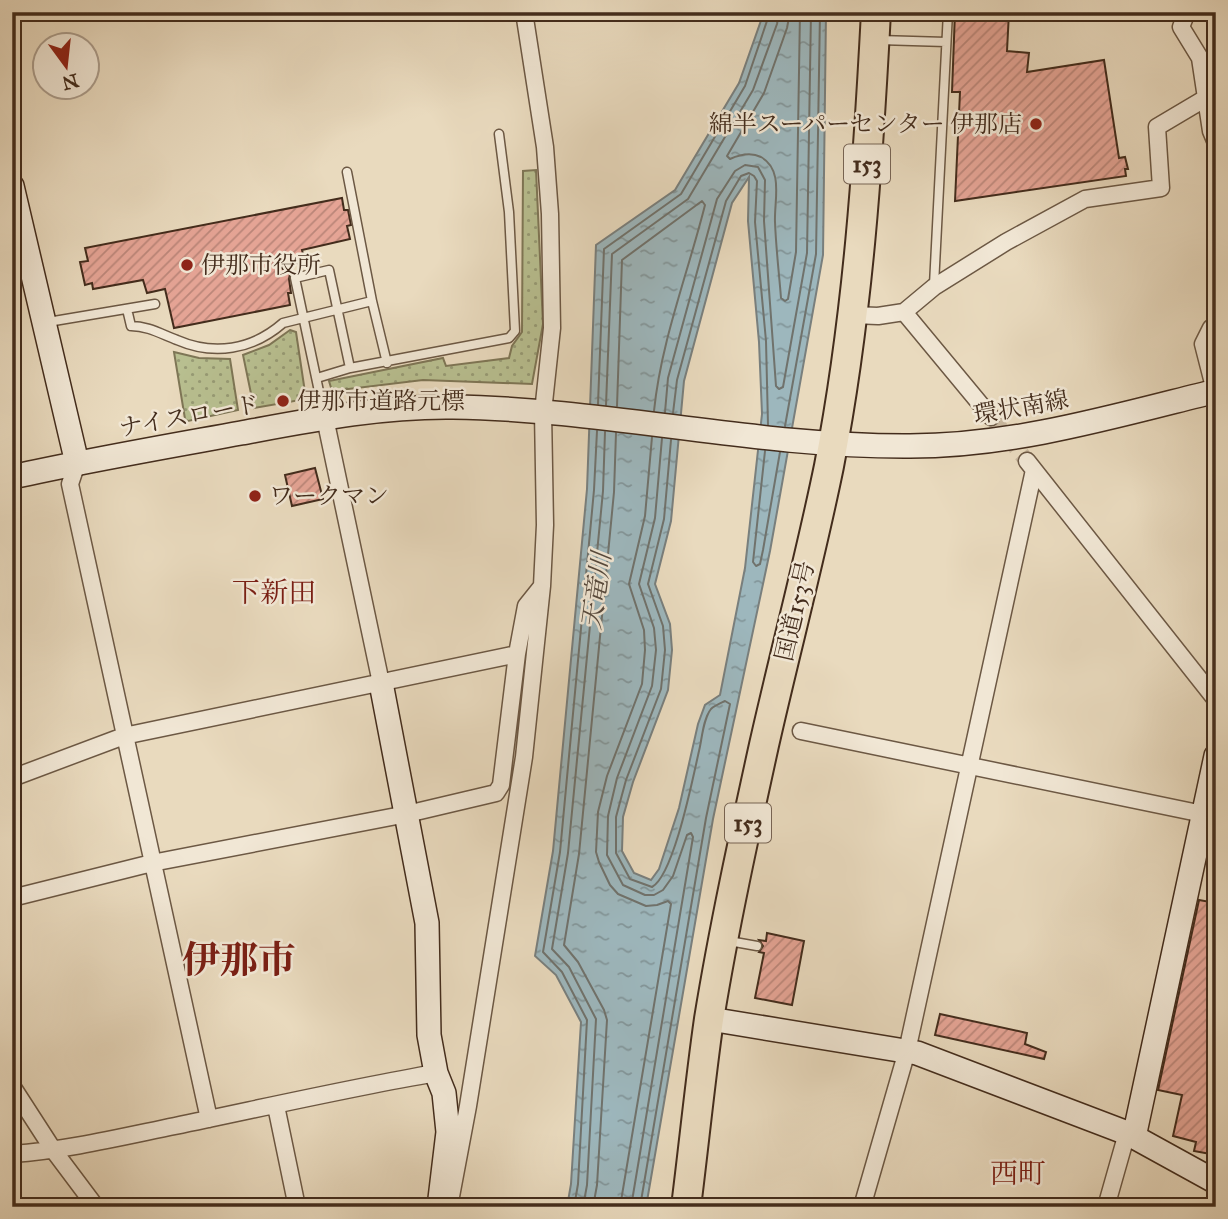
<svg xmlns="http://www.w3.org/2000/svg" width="1228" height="1219" viewBox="0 0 1228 1219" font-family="'IM FELL Great Primer','Noto Serif JP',serif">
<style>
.grass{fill:url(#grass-dots);stroke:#7e7656;stroke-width:2}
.water{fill:url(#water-ripples);stroke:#797f7d;stroke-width:2;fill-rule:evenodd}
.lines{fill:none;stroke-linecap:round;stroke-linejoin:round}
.shore{stroke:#70726c;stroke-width:2}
.building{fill:url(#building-hatch);stroke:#432c1c;stroke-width:2}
.street-tunnel{stroke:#c8b79e;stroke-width:16;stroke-dasharray:16 8;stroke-linecap:butt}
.lane-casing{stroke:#6c5844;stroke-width:11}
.street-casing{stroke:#6c5844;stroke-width:19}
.secondary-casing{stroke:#432c1c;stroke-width:26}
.highway-casing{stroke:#432c1c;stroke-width:32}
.lane{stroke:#f1e7d5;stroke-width:8}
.street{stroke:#f1e7d5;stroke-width:16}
.secondary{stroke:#f1e7d5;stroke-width:23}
.highway{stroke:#e9dabe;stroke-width:28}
.poi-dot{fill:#8f2418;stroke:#f1e7d5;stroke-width:2.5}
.labels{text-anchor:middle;stroke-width:5;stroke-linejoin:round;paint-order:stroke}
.shield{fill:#f1e7d5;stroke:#776454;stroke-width:2}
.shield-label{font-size:23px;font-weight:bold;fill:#432c1c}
.poi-label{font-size:24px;fill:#432c1c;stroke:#f1e7d5;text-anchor:start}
.street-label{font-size:24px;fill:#432c1c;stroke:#f1e7d5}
.water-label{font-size:26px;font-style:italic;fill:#55483c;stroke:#f1e7d5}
.quarter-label{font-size:28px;fill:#7a1f14;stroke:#f1e7d5}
.town-label{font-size:38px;font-weight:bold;fill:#7a1f14;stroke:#f1e7d5}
</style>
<defs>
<pattern id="grass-dots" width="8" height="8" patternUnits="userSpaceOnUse" patternTransform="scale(1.75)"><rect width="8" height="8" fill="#b8bf90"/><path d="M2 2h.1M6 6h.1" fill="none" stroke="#979b75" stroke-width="1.8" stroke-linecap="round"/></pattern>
<pattern id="water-ripples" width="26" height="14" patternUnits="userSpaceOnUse" patternTransform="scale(1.75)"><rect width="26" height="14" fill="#9db7bd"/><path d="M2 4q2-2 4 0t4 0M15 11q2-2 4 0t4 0" fill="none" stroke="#829599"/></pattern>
<pattern id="building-hatch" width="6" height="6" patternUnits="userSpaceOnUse" patternTransform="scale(1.75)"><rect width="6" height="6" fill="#e5a495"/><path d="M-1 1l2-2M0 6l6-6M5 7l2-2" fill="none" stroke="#bb8679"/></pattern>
</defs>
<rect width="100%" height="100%" fill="#e9dabe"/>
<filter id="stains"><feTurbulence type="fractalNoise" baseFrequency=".00286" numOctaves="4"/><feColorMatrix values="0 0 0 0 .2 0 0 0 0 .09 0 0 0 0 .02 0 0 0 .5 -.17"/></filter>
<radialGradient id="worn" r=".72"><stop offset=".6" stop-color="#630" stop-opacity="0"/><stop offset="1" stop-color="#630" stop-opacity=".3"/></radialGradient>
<path class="grass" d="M536 170 543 324 532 384 423 380 332 391 329 381 443 358 446 366 509 358 512 346 522 332 523 171Z
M290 330 296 332 306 399 254 408 243 355 269 345Z
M174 352 199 358 230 359 238 410 188 421 185 419Z"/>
<path class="water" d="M764 12H826L823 255 770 551 713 819 646 1207H567L571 1184 581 1022 556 975 535 956 553 851 587 489 596 245 675 190 739 83ZM749 177 748 221 759 342 762 414 745 568 720 695 705 705 698 724 679 808 659 869 651 880 634 873 622 851 623 817 633 782 668 690 672 650 670 624 655 584 671 521 684 381 732 203Z"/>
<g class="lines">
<path class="shore" d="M790 12 787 28 764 93 727 156 730 159C741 154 751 152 761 157 784 170 774 201 775 222 776 248 779 273 781 298L785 301 788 299 796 252 800 12
M598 404 604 249 681 194 745 86 770 12
M606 405 612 254 688 199 753 90 777 24 779 12
M617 406 622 260 702 201 705 205C688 273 661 341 654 411
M665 412 668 378 717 199 735 171 745 165 758 167 765 180 764 221 776 386 779 389 783 387 807 253 811 12
M673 413 677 380 726 201 741 176 749 173 754 176 757 181 755 222 766 341 768 425
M785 426 816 254 820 12
M765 451 753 562 756 566 760 564 763 550 780 452
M574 1207 578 1184 587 1020 562 972 543 952 560 852 594 490 597 431
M583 1207 587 1185 596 1019 569 967 552 949 568 853 603 491 605 432
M593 1207 597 1185 607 1020 604 1010 578 962 564 945 579 854 614 492 616 433
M620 1207 671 904 668 901 657 905 646 906 618 894 610 885 599 862 596 852 598 812 607 776 642 684 645 650 644 630 629 584 645 516 652 437
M631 1207 693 837 691 833 687 835 673 876 663 890 654 895H645L623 885 607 855 608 816 617 778 652 686 656 650 654 628 639 584 655 518 662 438
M640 1207 706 818 730 704 725 701C721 703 714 706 711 709 703 719 702 739 699 751 693 777 674 875 652 887L630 879 616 853V817L626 780 661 689 665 650 663 626 648 584 664 519 671 440"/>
</g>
<path class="building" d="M955 12H1009L1007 51 1029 53 1027 72 1104 60 1119 158 1125 157 1128 169H1125L1126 176 955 201 960 92H952Z
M342 198 344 210H348L351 225 347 226 350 239 302 250 305 262 280 267 290 274 289 279 291 293H288L290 305 174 328 165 289 147 293 143 280 93 289 92 283 85 285 80 262 88 261 85 248Z
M315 468 323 499 292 506 285 475Z
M1199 900 1216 903V1155L1194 1151 1196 1142 1173 1136 1182 1095 1158 1090Z
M767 933 804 941 792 1005 755 998 764 953 759 952 763 946 759 940 766 941Z
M940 1014 1027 1033 1025 1044 1046 1052 1044 1059 935 1035Z"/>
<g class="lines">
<path class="street-tunnel" d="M991 417 1027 461"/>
<g class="lane-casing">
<path id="lane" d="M879 40 946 42
M347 172 372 301 387 363
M934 285 948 12
M127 309 131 326C148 326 161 334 177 340 214 356 252 350 283 323L372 301
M48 322 155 304
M317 378 350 368 509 338 515 331 509 212 499 134
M324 415 295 278 329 270 350 368
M729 941 757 946"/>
</g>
<g class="street-casing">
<path id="street" d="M1187 12 1181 27 1200 58 1211 131 1216 143
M1212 12 1216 13
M904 312 934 287 1006 242 1085 199 1161 188 1157 127 1216 92
M853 315 878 316 904 312 991 417
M1215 391 1203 344 1211 328 1216 325
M325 418 381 683
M1027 461 1216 700
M77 463 70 484 209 1119
M801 731 1203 814
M12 778 124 736 517 654 526 606 542 586
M12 898 152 863 407 814 496 793 501 785 517 654
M12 1086 54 1151 96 1207
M276 1106 297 1207
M12 1154C67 1150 121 1137 175 1126 262 1108 349 1088 436 1073
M449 1207 468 1106 524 757 542 586 545 525 543 412 552 328 550 214 545 147 524 12
M862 1207 907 1051 1034 470
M1106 1207 1127 1133"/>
</g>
<g class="secondary-casing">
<path id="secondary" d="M12 186 77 463
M12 477C88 460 164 447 241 433 311 420 381 406 453 407 606 409 756 447 910 446 1014 446 1115 416 1216 391
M381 683 427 923 429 1035 436 1073 444 1093 448 1132 439 1207
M710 1019 917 1053 1127 1133 1216 1182
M1134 1137 1216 756"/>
</g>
<g class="highway-casing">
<path id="highway" d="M686 1207C694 1144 700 1082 709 1019 724 927 744 836 764 745 785 652 810 559 829 466 858 316 868 164 876 12"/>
</g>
<use href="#lane" class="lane"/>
<use href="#street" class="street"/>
<use href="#secondary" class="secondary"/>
<use href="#highway" class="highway"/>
</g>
<g class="poi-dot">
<circle cx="1036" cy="124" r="7"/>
<circle cx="187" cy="265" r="7"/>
<circle cx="283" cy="401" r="7"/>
<circle cx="255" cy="496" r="7"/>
</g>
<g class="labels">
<g class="shield">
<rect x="844" y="144.5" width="46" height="39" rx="5"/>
<rect x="725" y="803.5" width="46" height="39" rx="5"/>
</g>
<g class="shield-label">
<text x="867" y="172">153</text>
<text x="748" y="831">153</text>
</g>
<g class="poi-label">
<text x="1022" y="132" text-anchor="end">綿半スーパーセンター 伊那店</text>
<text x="201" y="273">伊那市役所</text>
<text x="297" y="409">伊那市道路元標</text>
<text x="269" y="504">ワークマン</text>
</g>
<g class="street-label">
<text transform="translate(1021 407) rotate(-10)" y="8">環状南線</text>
<text transform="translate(189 416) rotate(-10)" y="8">ナイスロード</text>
<text transform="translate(795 611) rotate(-77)" y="8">国道153号</text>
</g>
<g class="water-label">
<text transform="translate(596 591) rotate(-82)" y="9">天竜川</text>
</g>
<g class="quarter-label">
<text x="274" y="602">下新田</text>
<text x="1018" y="1183">西町</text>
</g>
<g class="town-label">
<text x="239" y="973">伊那市</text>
</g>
</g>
<rect width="1228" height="1219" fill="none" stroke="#e9dabe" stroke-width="42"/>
<rect x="14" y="14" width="1200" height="1191" fill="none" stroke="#432c1c" stroke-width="3.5"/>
<rect x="21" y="21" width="1186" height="1177" fill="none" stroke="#432c1c" stroke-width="2"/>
<g transform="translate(66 66) rotate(165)"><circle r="33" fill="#f1e7d5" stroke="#ab9c8b" stroke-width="2"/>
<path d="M0-5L12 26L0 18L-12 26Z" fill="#8f2418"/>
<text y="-10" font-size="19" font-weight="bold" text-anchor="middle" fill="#432c1c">N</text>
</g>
<rect width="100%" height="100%" filter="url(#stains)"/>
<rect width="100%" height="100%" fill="url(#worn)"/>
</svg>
